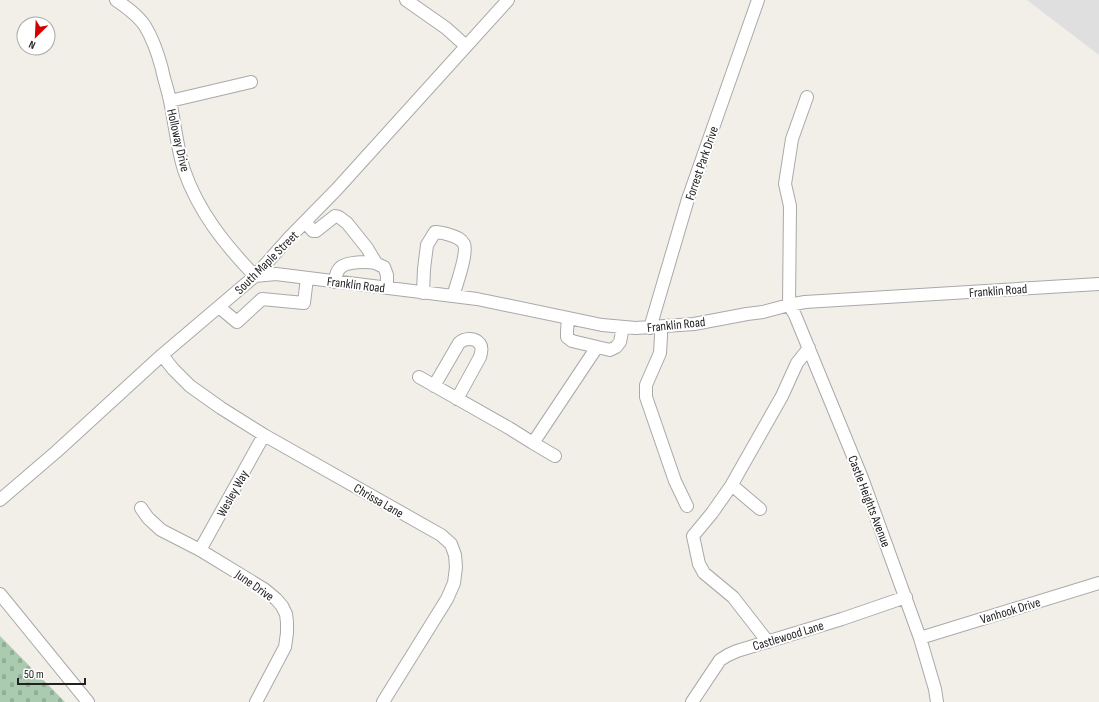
<svg xmlns="http://www.w3.org/2000/svg" width="1099" height="702" viewBox="0 0 1099 702" font-family="'Sofia Sans Condensed',sans-serif">
<style>
.residential{fill:#e0dfdf}
.cemetery{fill:url(#cemetery-stones)}
.lines{fill:none;stroke-linecap:round;stroke-linejoin:round}
.minor-casing{stroke:#a9a9a9;stroke-width:14}
.minor{stroke:#fff;stroke-width:12}
.labels{text-anchor:middle;stroke-width:4;stroke-linejoin:round;paint-order:stroke}
.street-label{font-size:13px;fill:#222;stroke:#fff}
</style>
<defs>
<pattern id="cemetery-stones" width="16" height="16" patternUnits="userSpaceOnUse"><rect width="16" height="16" fill="#aacbaf"/><path d="M2 7V4a2 2 0 0 1 4 0v3zM10 15v-3a2 2 0 0 1 4 0v3z" fill="#92ae96"/></pattern>
</defs>
<rect width="100%" height="100%" fill="#f2efe9"/>
<path class="residential" d="M1027 0H1099V55Z"/>
<path class="cemetery" d="M0 636 65 702H0Z"/>
<g class="lines">
<g class="minor-casing">
<path id="minor" d="M116 0C126 7 138 15 145 26 153 39 158 54 162 69 164 80 168 90 170 101 175 124 177 148 184 170 198 211 225 245 255 276L276 274 477 299 602 325 636 328 694 324 747 314 763 312 789 305 805 302 1099 284
M406 0 446 28 466 46
M807 97 792 139 785 184 790 206 789 305 795 315 862 478 920 638 935 689 937 702
M170 101 251 82
M305 222 313 231H316L335 216 339 217 347 223 367 248 376 263
M335 282C336 276 336 271 341 267 347 262 367 261 375 263 378 264 381 266 384 267L387 275V288
M423 293 424 269 427 245 435 232C442 232 447 234 453 236 458 238 461 239 464 244 468 253 456 286 453 296
M219 307 237 322 262 299 304 303 307 278
M568 318 567 331V337L572 341 610 350 616 347 620 342 623 327
M661 327V336L660 353 646 385V397L675 481 687 506
M650 328 688 199 758 0
M162 355 173 369 190 386 221 408 264 435 441 535 451 544 455 555 456 567 454 583 447 599 383 702
M419 377 509 428 533 443 597 347
M434 386 459 343C464 338 475 337 480 344 483 348 481 353 480 357L457 399
M533 443 555 456
M731 486 782 396 797 363 809 348
M0 500 56 452 162 355 255 276 289 238 337 189 508 0
M141 508 148 518 161 530 200 550 264 589 276 599 282 606 286 614 287 622V633L285 647 256 702
M760 509 734 487 731 486 712 513 693 536 699 564 704 573 733 597 768 642
M200 550 264 435
M0 594 88 702
M920 638 1099 583
M692 702 720 660 728 655 737 651 842 619 906 597"/>
</g>
<use href="#minor" class="minor"/>
</g>
<g class="labels">
<g class="street-label">
<text transform="translate(179 140) rotate(77)" y="5">Holloway Drive</text>
<text transform="translate(701 163) rotate(-71)" y="5">Forrest Park Drive</text>
<text transform="translate(266 262) rotate(-45)" y="5">South Maple Street</text>
<text transform="translate(356 284) rotate(7)" y="5">Franklin Road</text>
<text transform="translate(998 290) rotate(-4)" y="5">Franklin Road</text>
<text transform="translate(676 324) rotate(-6)" y="5">Franklin Road</text>
<text transform="translate(232 493) rotate(-61)" y="5">Wesley Way</text>
<text transform="translate(379 500) rotate(30)" y="5">Chrissa Lane</text>
<text transform="translate(870 501) rotate(69)" y="5">Castle Heights Avenue</text>
<text transform="translate(255 585) rotate(35)" y="5">June Drive</text>
<text transform="translate(1010 610) rotate(-17)" y="5">Vanhook Drive</text>
<text transform="translate(788 635) rotate(-17)" y="5">Castlewood Lane</text>
</g>
</g>
<g transform="translate(36 36) rotate(204)"><circle r="19" fill="#ffffff" stroke="#a7a7a7"/>
<path d="M0-3L7 15L0 10L-7 15Z" fill="#d40000"/>
<text y="-6" font-size="11" font-weight="bold" text-anchor="middle" fill="#222222">N</text>
</g>
<path d="M18 678v6h67v-6" fill="none" stroke="#222222" stroke-width="2"/>
<text x="24" y="678" font-size="12" fill="#222222" stroke="#ffffff" stroke-width="3" paint-order="stroke">50 m</text>
</svg>
